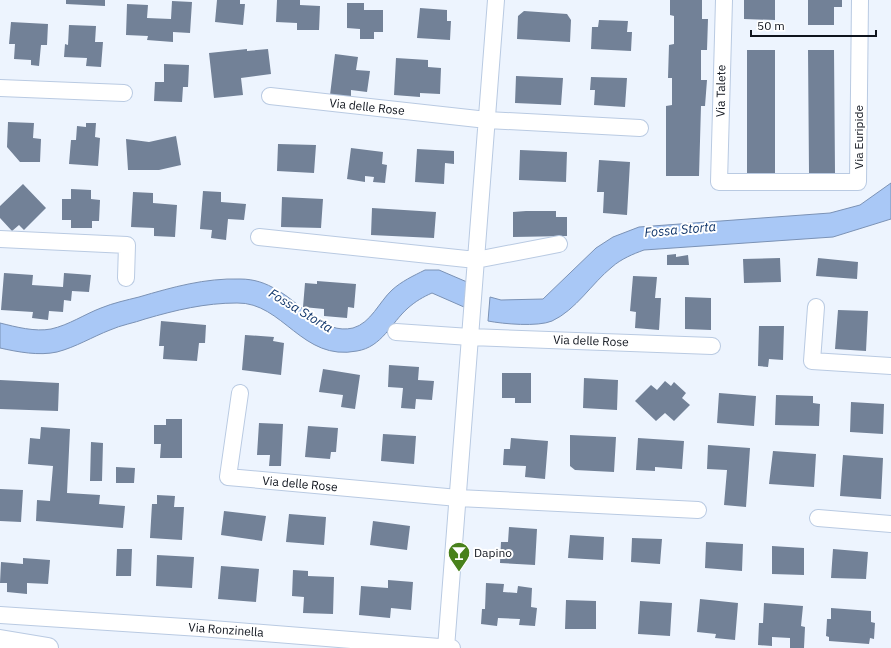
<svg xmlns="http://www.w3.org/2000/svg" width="891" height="648" viewBox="0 0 891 648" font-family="'IBM Plex Sans',sans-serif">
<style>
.water{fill:#a9c8f6;stroke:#7b92b5}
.building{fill:#728197}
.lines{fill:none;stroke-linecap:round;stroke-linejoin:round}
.minor-casing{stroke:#b9cae2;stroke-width:18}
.tertiary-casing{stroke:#b9cae2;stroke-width:22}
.minor{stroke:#fff;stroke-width:16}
.tertiary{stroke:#fff;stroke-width:20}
.labels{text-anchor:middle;stroke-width:4;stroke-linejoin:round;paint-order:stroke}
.street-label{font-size:12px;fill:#0f141d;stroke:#fff}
.poi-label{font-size:12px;fill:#0f141d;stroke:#fff;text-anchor:start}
.water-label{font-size:13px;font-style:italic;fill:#0e346a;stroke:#fff}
</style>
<rect width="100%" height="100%" fill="#edf4fe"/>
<path class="water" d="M891 183V219L833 237 644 250C633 254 621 259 612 267 592 283 576 310 552 321 538 327 503 324 488 321L490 297 501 300 543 299 596 248 613 237 639 227 830 213 860 205Z
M425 270H439L467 282 464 307 432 293C423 297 416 301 408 308 391 323 382 347 357 351 302 362 283 302 237 303 205 303 176 310 145 319 134 323 121 325 110 330 92 337 76 347 57 352 39 356 18 352 0 348V323C16 327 35 332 51 329 69 325 85 314 101 308 113 303 127 300 139 297 173 287 205 278 240 279 254 279 266 283 277 290 301 303 323 335 353 328 371 323 379 302 392 290 402 281 413 276 425 270Z"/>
<path class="building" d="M66 0H105V6L66 4Z
M217 0H240V4H245L243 25 215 22Z
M277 0H300V5L320 6 319 30H297V23L276 22Z
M670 0H702V19H708L707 50H701V80H707L705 106H701L699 176H666V106L672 105V78H668L669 45 674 44V16L670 15Z
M744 0H775V20L744 19Z
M808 0H842V7H834V25H808Z
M172 1 192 2 190 33 173 32V42L147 40 148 36 126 35 127 4 148 5 147 18 171 19Z
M347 3H364V10H383V32H374V39H360V29L347 28Z
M420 8 447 10V21H451L450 40 417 38Z
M524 11 567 14 571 20 570 42 517 39 518 16Z
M599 20 628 21 627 32H632L631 51 591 49 592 27H598Z
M11 22 48 24 47 45H41L39 66 31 65V60L14 59 15 44H9Z
M69 25 96 26 95 42H103L101 67 86 66 87 58 64 57 65 44 68 45Z
M247 49V51L268 49 271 74 241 78 243 95 214 98 209 53Z
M747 50H775V175H747Z
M808 50H834L835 173H809Z
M335 54 358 57 356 70 370 71 367 92 351 90V97L330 95Z
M396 58 428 60V67L441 68 440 94 420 93V97L394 95Z
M164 64 189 65 188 87H183L182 102 154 101 155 82H164Z
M516 76 563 78 561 105 515 103Z
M591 77 627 78 625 107 594 105 595 90H590Z
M8 122 34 123 33 138 41 139 40 162H20L7 147Z
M86 123H96L95 137 100 138 98 166 69 164 71 140H76L77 126 86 127Z
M176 136 181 165 159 170H128L126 139 149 142Z
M278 144 316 145 314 173 277 171Z
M351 148 383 152 382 164 387 165 385 183 373 182 374 177 365 176V182L347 179Z
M417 149 454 151V164L445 163 444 184 415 182Z
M520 150 567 152 566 182 519 180Z
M599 160 630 162 627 215 603 213 604 192H597Z
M23 184 46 208 24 230 19 225 12 231 0 218V206Z
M71 189 91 190V199L100 200 99 221H92V228H71V220H62V199H71Z
M203 191 221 192V202L246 204 244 220 228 219 226 240 211 238 212 230 200 229Z
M133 192 153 193V203L177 205 175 237 154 236V228L131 227Z
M282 197 323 199 321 228 281 227Z
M372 208 436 212 434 238 371 235Z
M526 211H556V217H567V236L513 237V212Z
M676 254V257L688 255 689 265H667V255Z
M780 258 781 282 744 283 743 259Z
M818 258 858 262 857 279 816 276Z
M4 273 33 275 32 285 63 287 64 273 91 275 89 292 72 291 71 301 64 300 63 312 49 311 48 320 32 318 33 312 1 310Z
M633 276 657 277 655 298H661L659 330 635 328 636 312 630 311Z
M317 281 356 284 354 308 348 307 347 318 324 316V309L303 307 305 283 317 284Z
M685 297 711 298V330L685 329Z
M838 310 868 311 866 351 835 349Z
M161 321 206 325 205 343H199L197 361 163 359 164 346H159Z
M759 326H784L783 360 769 359 768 367 758 366Z
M245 335 274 337 273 341 284 343 281 375 242 370Z
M389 365 419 367 418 380 434 381 432 400 416 399 415 409 401 408 403 388 388 387Z
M323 369 360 375 355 409 341 407 343 395 319 392Z
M502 373H531V403H515V398H502Z
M584 378 618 380 617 410 583 408Z
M0 380 59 383 58 411 0 409Z
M665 381 671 386 674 382 686 393 682 398 690 405 674 421 665 413 656 421 635 401 651 385 657 390Z
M719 393 756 396 754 426 717 423Z
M776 395 813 396V403L820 404 819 426 775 425Z
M851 402 884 404 883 434 850 432Z
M166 419H182V458H160L161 444H154V425H166Z
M259 423 283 424 281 466H269L270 455H257Z
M308 426 338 428 336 452H331L330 459 305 457Z
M41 427 70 429 67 493 100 495 99 504 125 506 123 528 36 521 37 500 50 501 53 466 28 464 30 438 40 439Z
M383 434 416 436 414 464 381 461Z
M570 435 616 437 614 472 575 470 570 466Z
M511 438 548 441 545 479 525 477 526 466 503 465 504 449H510Z
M638 438 684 441 682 469 655 467V471L636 470Z
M91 442 103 443 102 481H90Z
M708 445 750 448 746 507 724 505 727 470 707 469Z
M773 451 816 454 814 487 769 484Z
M843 455 883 458 881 499 840 496Z
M116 467 135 468 134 483H116Z
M0 489 23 490 21 522 0 521Z
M157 495 175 496 174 507H184L182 540 150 538 152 504H157Z
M224 511 266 516 262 541 221 535Z
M289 514 326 517 324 545 286 542Z
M373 521 410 526 407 550 370 545Z
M509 527 537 529 535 565 500 563 501 542H508Z
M570 535 604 537 603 560 568 558Z
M632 538 662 539 660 564 631 562Z
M706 542 743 544 742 571 705 568Z
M772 546 804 548V575L772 574Z
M117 549H132L131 576H116Z
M833 549 868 552 866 579 831 578Z
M157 555 194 557 192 588 156 586Z
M23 558 50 560 48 584 27 583V594L7 592V583H0L1 562 23 564Z
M221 566 259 569 256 602 218 599Z
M293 570 308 571V576L334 577 333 614 303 613 304 597 292 596Z
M388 580 413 582 411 610 391 608 390 618 359 615 361 586 388 588Z
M486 583 504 584 503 592 517 593 518 586 532 588 531 607 537 608 535 626 519 625 520 619 498 618 497 626 481 624 482 609H485Z
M700 599 738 603 735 640 715 638 716 634 697 632Z
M566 600 596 601V629H565Z
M640 601 672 603 670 636 638 634Z
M764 603 803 606 801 626 805 627 804 648H790V638L772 637V646L758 645 759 623H763Z
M831 608 871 611V622L875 623 874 639 870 638 869 644 829 641V637L826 636 827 619H831Z"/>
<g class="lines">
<g class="minor-casing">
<path id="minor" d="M724 0 719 182H858L860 0
M0 88 124 93
M270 96 487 120 640 128
M259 237 476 260 559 244
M0 239 127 245 126 278
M816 307 812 361 891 366
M396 332 470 337 712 346
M240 393 228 477 458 498 698 510
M818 518 891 524
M0 615 200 628 452 648
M446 648 496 0"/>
</g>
<g class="tertiary-casing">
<path id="tertiary" d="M0 640 48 648"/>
</g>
<use href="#minor" class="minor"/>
<use href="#tertiary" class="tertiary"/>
</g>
<defs>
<g id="bar-pin" transform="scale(1.15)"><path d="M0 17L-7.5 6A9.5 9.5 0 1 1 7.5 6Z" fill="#48811b" stroke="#fff"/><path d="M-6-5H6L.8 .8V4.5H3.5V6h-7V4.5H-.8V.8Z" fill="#fff"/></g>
</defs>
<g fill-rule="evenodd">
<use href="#bar-pin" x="459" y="553"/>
</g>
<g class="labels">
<g class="street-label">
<text transform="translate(721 91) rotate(-89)" y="4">Via Talete</text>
<text transform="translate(367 107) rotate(6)" y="4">Via delle Rose</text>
<text transform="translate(859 137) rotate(-90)" y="4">Via Euripide</text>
<text transform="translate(591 341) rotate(2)" y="4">Via delle Rose</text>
<text transform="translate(300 484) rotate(5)" y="4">Via delle Rose</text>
<text transform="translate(226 630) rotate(4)" y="4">Via Ronzinella</text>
</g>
<g class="poi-label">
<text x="474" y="557">Dapino</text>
</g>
<g class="water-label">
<text transform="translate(680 229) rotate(-5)" y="5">Fossa Storta</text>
<text transform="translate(301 310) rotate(31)" y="5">Fossa Storta</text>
</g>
</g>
<path d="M751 30v6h125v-6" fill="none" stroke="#0f141d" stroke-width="2"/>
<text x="757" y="30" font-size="12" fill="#0f141d" stroke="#ffffff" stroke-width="3" paint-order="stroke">50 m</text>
</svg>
